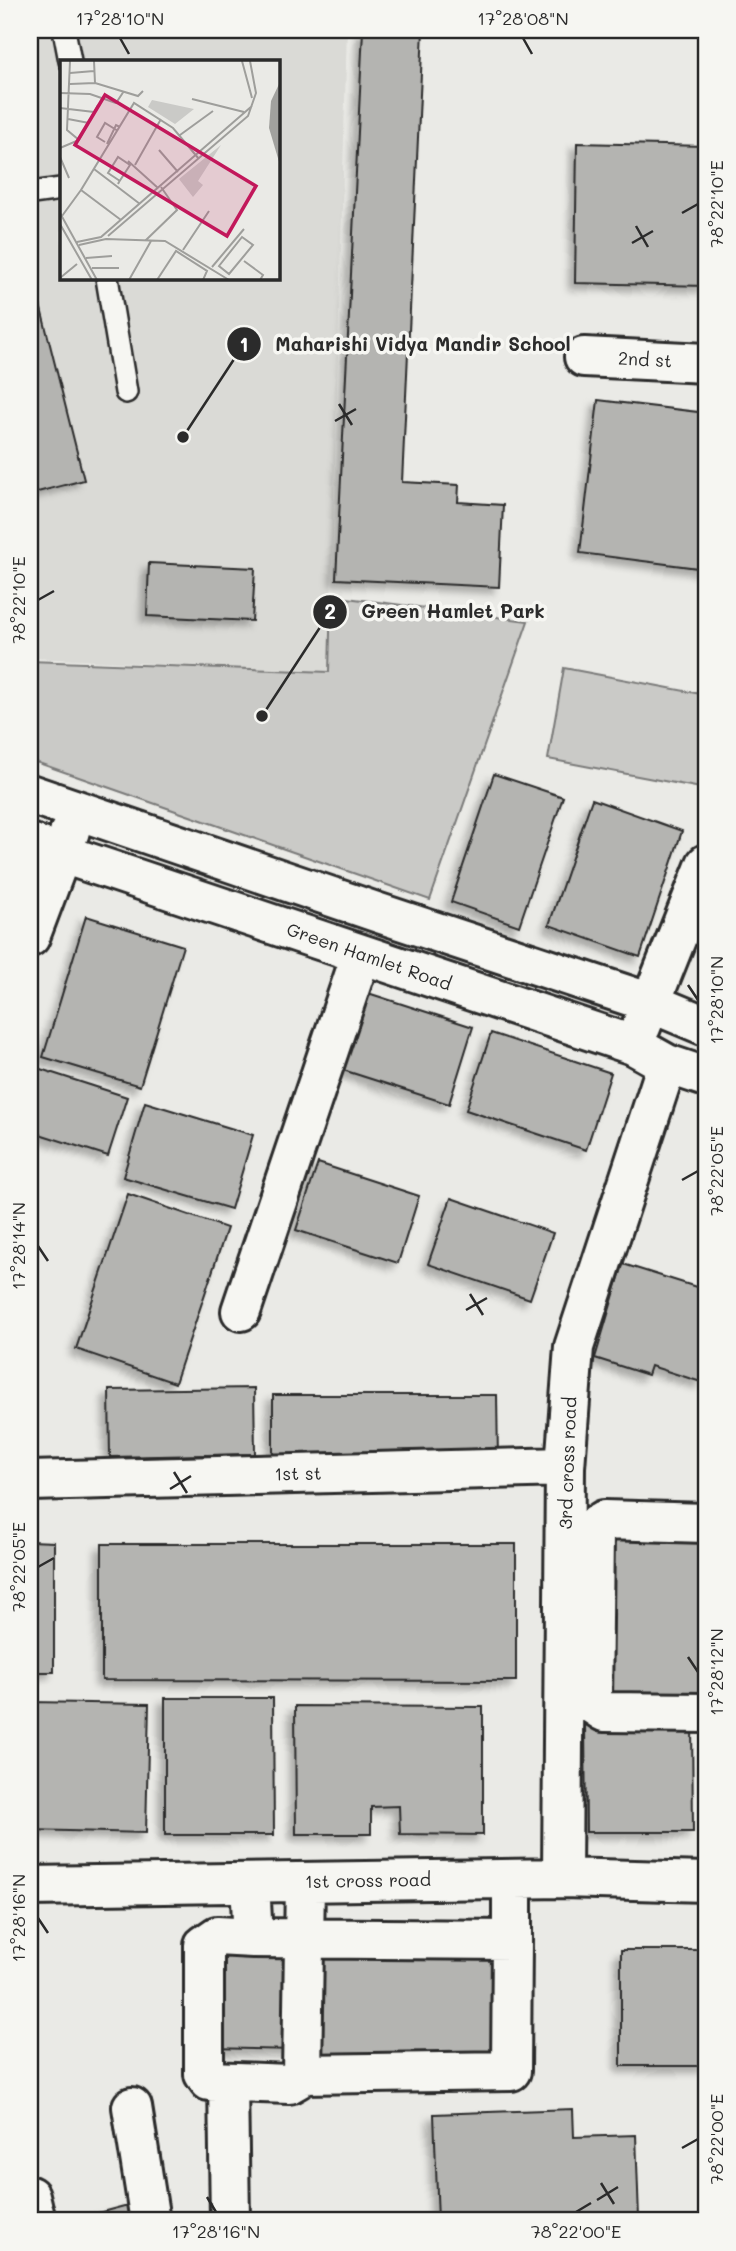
<svg xmlns="http://www.w3.org/2000/svg" width="736" height="2251" viewBox="0 0 736 2251" font-family="Mali,sans-serif">
<style>
.built{fill:#dadad6;fill-rule:evenodd}
.green{fill:#cacac7;stroke:#7a7a79;stroke-width:2}
.building{fill:#b4b4b1;stroke:#2b2b2b;stroke-width:2;filter:url(#shadow)}
.lines{fill:none;stroke-linecap:round;stroke-linejoin:round}
.service-casing{stroke:#2b2b2b;stroke-width:26}
.minor-casing{stroke:#2b2b2b;stroke-width:44}
.service{stroke:#f6f6f2;stroke-width:21}
.minor{stroke:#f6f6f2;stroke-width:38}
.ticks{fill:none;stroke:#2b2b2b;stroke-width:2.5}
.labels{text-anchor:middle;stroke-width:7;stroke-linejoin:round;paint-order:stroke}
.street-label{font-size:18px;fill:#2b2b2b;stroke:#f6f6f2}
.inset-road{fill:none;stroke:#9e9e9b;stroke-width:2}
.view{fill:#c2185b;fill-opacity:0.15;stroke:#c2185b;stroke-width:3.5}
.inset-edge{fill:none;stroke:#2b2b2b;stroke-width:3.5}
.leader{fill:none;stroke:#2b2b2b;stroke-width:2.5}
.callout-dot{fill:#2b2b2b;stroke:#f6f6f2;stroke-width:2.5}
.mark-label{font-size:21px;text-anchor:middle;font-weight:bold;fill:#fff}
.callout-label{font-size:19px;text-anchor:middle;font-weight:bold;fill:#2b2b2b;stroke:#f6f6f2;stroke-width:7;stroke-linejoin:round;paint-order:stroke}
.neatline{fill:none;stroke:#2b2b2b;stroke-width:2.5}
.ticks-label{font-size:18px;text-anchor:middle;fill:#2b2b2b}
</style>
<defs>
<filter id="shadow"><feDropShadow dx="-6" dy="6" stdDeviation="3.5" flood-color="#0004"/></filter>
</defs>
<rect width="100%" height="100%" fill="#eaeae6"/>
<filter id="ink" filterUnits="userSpaceOnUse"><feTurbulence type="fractalNoise" baseFrequency=".0143" numOctaves="2"/><feDisplacementMap in="SourceGraphic" scale="14" xChannelSelector="R" yChannelSelector="G"/><feConvolveMatrix kernelMatrix="1 2 1 2 8 2 1 2 1" color-interpolation-filters="sRGB"/></filter>
<g filter="url(#ink)">
<path class="built" d="M30 30H347L329 672 30 658ZM61 61H278V278H61Z"/>
<path class="green" d="M331 596 528 621 430 900 30 760V661L329 672Z
M564 668 706 695V789L548 759Z"/>
<path class="building" d="M363 30H423L402 482 459 485 458 502 503 505 499 587 336 579Z
M577 143 706 146V286L575 283Z
M30 265 84 480 30 494Z
M598 400 706 413V569L580 553Z
M149 563 255 568 252 621 147 616Z
M494 774 563 797 519 926 451 902Z
M592 799 682 831 640 957 549 925Z
M86 916 183 946 140 1086 43 1057Z
M368 993 473 1027 449 1104 343 1070Z
M491 1033 611 1073 586 1150 466 1110Z
M31 1066 127 1097 108 1156 30 1131Z
M145 1102 253 1135 231 1209 123 1177Z
M318 1163 419 1196 398 1263 296 1230Z
M128 1194 227 1228 175 1383 76 1349Z
M451 1198 553 1233 530 1299 428 1264Z
M623 1264 706 1290V1364L701 1382 651 1366 648 1375 595 1358Z
M254 1388 255 1454 110 1457 109 1390Z
M273 1395H497L498 1460H273Z
M599 1535 706 1536V1704L599 1703Z
M30 1541 54 1542V1672H30Z
M102 1544H516V1681L102 1680Z
M165 1698H273L274 1835H165Z
M30 1702 149 1704 146 1833 30 1830Z
M295 1706 483 1707V1835L400 1834 399 1806 371 1807V1834H296Z
M585 1721H692L693 1832H586Z
M214 1943 296 1945 295 2050 212 2048Z
M621 1950H706V2066H621Z
M318 1954 505 1956 504 2066 318 2064Z
M573 2109 574 2137 636 2135 639 2218 537 2221H438L434 2114Z
M128 2205 132 2221H68Z"/>
<g class="lines">
<g class="service-casing">
<path id="service" d="M64 30 70 61
M30 191 32 193 61 189
M107 278 126 392"/>
</g>
<g class="minor-casing">
<path id="minor" d="M584 357 706 363
M30 794 376 912 651 1003 706 1026
M30 843 633 1045 667 1064 706 1077
M30 937 70 831
M641 1027 706 864
M241 1311 361 955
M30 1481 565 1467
M706 1523 604 1520 597 1525 594 1534 592 1704 604 1712 706 1713
M562 1878 565 1467 574 1347 667 1064
M305 1882 302 2074 511 2071 512 1940
M250 1883 253 1938 512 1940V1879
M30 1886 562 1878 706 1882
M253 1938 217 1936 204 1945V2074L209 2081 289 2084 296 2080 302 2074
M228 2082 230 2221
M132 2107 150 2221
M30 2196 36 2221"/>
</g>
<use href="#service" class="service"/>
<use href="#minor" class="minor"/>
</g>
</g>
<path class="ticks" d="M120 38 129 54M523 38 532 54M682 213 698 204M636 226 648 247M632 243 653 231M339 404 352 425M335 421 356 409M38 600 54 591M688 985 698 1000M682 1180 698 1171M38 1246 48 1261M470 1294 483 1315M466 1310 487 1298M174 1472 187 1493M170 1489 191 1476M38 1567 54 1558M688 1657 698 1672M38 1918 48 1933M682 2148 698 2139M601 2183 614 2204M207 2197 216 2212M597 2200 618 2187M576 2212 591 2203"/>
<g class="labels">
<g class="street-label">
<text transform="translate(645 360) rotate(3)" y="6">2nd st</text>
<text transform="translate(369 957) rotate(19)" y="6">Green Hamlet Road</text>
<text transform="translate(568 1463) rotate(-88)" y="6">3rd cross road</text>
<text transform="translate(298 1474) rotate(-1)" y="6">1st st</text>
<text transform="translate(368 1881) rotate(-1)" y="6">1st cross road</text>
</g>
</g>
<g transform="translate(60 60)">
<rect width="220" height="220" fill="#eaeae6"/>
<path d="M92 40 134 49 115 64 88 47ZM161 85 138 121 143 125 133 137 119 119Z" fill="#cacac7"/>
<path d="M220 22V105L209 68 211 41Z" fill="#a1a19e"/>
<path class="inset-road" d="M10 1 7 70 19 80M34 1 35 23 78 36 83 31M182 1 192 38M10 13 34 11M10 24 35 23M0 33 30 34 56 43 64 31M132 39 184 52M0 48 34 52M8 59 29 63M120 75 153 51M45 82 37 77 45 63 58 71M47 84 56 65 60 67M0 88 19 80 38 45M99 90 118 112M0 97 9 118M68 101 98 128M75 105 101 59M34 109 80 144M58 124 59 122 70 105 58 97 48 113 60 121M0 153 37 220M2 156 21 130M61 160 21 130 74 43 113 68 139 99M0 164 32 220M48 176 188 56 196 33 190 1M182 177 193 185 169 214 159 206ZM86 180 117 150 101 127M17 182 41 177 192 46M19 185 46 179 105 181 169 220M123 190 149 151M26 198 52 196M184 201 203 215 200 220M152 207 184 169M32 208H59M0 218 17 204M69 220 91 181M97 220 116 191 147 211 143 220"/>
<path class="view" d="M45 35 196 126 167 176 15 85Z"/>
<rect width="220" height="220" class="inset-edge"/>
</g>
<path class="leader" d="M183 437L244 344M262 716L330 612"/>
<g class="callout-dot">
<circle cx="183" cy="437" r="7"/>
<circle cx="262" cy="716" r="7"/>
<circle cx="244" cy="344" r="18"/>
<circle cx="330" cy="612" r="18"/>
</g>
<g class="mark-label">
<text x="244" y="352">1</text>
<text x="330" y="619">2</text>
</g>
<g class="callout-label">
<text x="423" y="351">Maharishi Vidya Mandir School</text>
<text x="453" y="618">Green Hamlet Park</text>
</g>
<rect width="736" height="2251" fill="none" stroke="#f6f6f2" stroke-width="77"/>
<rect x="38" y="38" width="660" height="2174" class="neatline"/>
<g class="ticks-label">
<text x="120" y="25">17°28'10"N</text>
<text x="523" y="25">17°28'08"N</text>
<text transform="translate(717 204) rotate(-90)" y="6">78°22'10"E</text>
<text transform="translate(19 600) rotate(-90)" y="6">78°22'10"E</text>
<text transform="translate(717 1000) rotate(-90)" y="6">17°28'10"N</text>
<text transform="translate(717 1171) rotate(-90)" y="6">78°22'05"E</text>
<text transform="translate(19 1246) rotate(-90)" y="6">17°28'14"N</text>
<text transform="translate(19 1567) rotate(-90)" y="6">78°22'05"E</text>
<text transform="translate(717 1672) rotate(-90)" y="6">17°28'12"N</text>
<text transform="translate(19 1918) rotate(-90)" y="6">17°28'16"N</text>
<text transform="translate(717 2139) rotate(-90)" y="6">78°22'00"E</text>
<text x="216" y="2238">17°28'16"N</text>
<text x="576" y="2238">78°22'00"E</text>
</g>
</svg>
